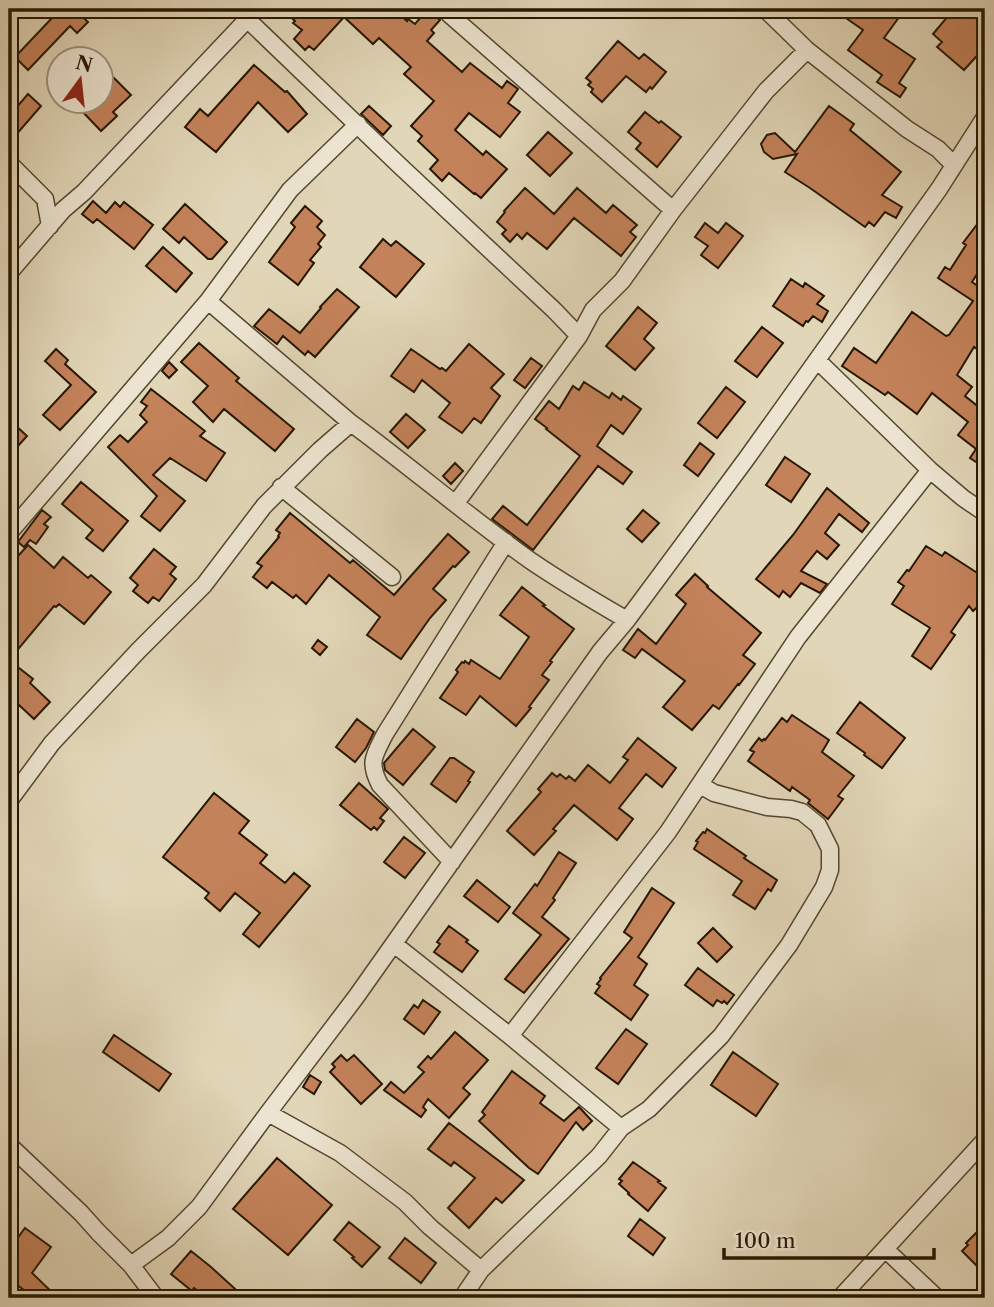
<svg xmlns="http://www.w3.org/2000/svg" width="994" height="1307" viewBox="0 0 994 1307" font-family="'Libre Caslon Text',serif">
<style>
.building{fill:#c4825a;stroke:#261702;stroke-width:2}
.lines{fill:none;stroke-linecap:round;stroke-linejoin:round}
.minor-casing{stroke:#55472f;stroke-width:19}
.minor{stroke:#ece4d0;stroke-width:16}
</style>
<rect width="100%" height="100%" fill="#e1d6b7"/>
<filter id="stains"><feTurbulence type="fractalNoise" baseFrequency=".00286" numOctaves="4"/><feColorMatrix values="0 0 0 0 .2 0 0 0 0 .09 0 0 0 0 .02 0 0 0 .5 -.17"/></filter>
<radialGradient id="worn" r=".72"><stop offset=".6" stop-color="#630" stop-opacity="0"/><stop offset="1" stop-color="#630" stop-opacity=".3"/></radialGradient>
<path class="building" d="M41 9H74L88 22 77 33 70 26 28 70 15 57 52 18Z
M282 9H394L407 21 408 19 415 24 428 9 440 20 431 30 434 33 427 41 462 72 470 63 502 88 507 81 518 89 508 103 520 112 500 137 469 113 455 130 483 155 486 151 507 169 481 198 475 193 474 194 449 173 442 181 430 169 438 160 418 141 422 136 411 126 434 101 404 74 411 67 379 38 373 44 344 17 314 50 309 46 305 50 294 39 302 30 293 23 295 21Z
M833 9H905L884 38 915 59 899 83 906 88 900 97 877 82 882 75 848 50 863 30Z
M954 9H985V31L980 39 985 43V47L964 70 937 47 942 42 933 34Z
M618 41 639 59 644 54 666 72 652 89 650 87 646 92 626 76 602 102 591 92 593 89 588 85 591 82 586 78Z
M254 65 285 92 287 91 307 114 288 132 258 102 216 152 185 127 200 109 208 116Z
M111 75 131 95 113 112 117 116 101 131 78 107 83 102H102V84Z
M28 94 41 106 15 136 9 130V116Z
M369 106 391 126 383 135 361 114Z
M829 106 854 124 850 130 901 172 882 195 902 207 896 218 885 212 874 226 869 222 865 227 810 188 785 172 797 154 773 159 764 152 761 144 767 135 775 133 795 152Z
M645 112 659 123 661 121 681 137 657 167 636 149 641 143 628 132Z
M548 132 572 153 550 176 527 155Z
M525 188 554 214 577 188 606 213 613 205 637 225 630 232 636 237 621 256 574 218 547 249 527 233 522 239 517 234 510 242 502 234 506 230 497 222 505 212 504 211Z
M93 201 106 213 115 202 120 207 124 202 153 225 134 249 97 219 93 223 82 214Z
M185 204 227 242 212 259H208L184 237 179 243 163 229Z
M305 206 322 221 317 227 325 235 318 244 321 247 310 260 314 263 298 285 269 262 295 227 291 223Z
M985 214V262L972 282 985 291V343L980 351 974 347 957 375 972 387 965 396 985 412V468L970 458 976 449 958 435 968 422 932 393 917 414 888 392 885 395 842 366 854 348 876 363 912 312 946 336 949 335 973 301 938 278 945 267 950 270 966 245 963 243Z
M705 223 718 233 726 223 743 236 718 268 701 255 708 246 695 237Z
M383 239 391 246 396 241 424 264 396 297 360 267Z
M163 247 192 273 176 292 146 266Z
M791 279 803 287 805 283 824 296 817 304 828 311 822 322 813 316 808 322 806 321 803 326 773 306Z
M337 289 359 307 315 357 308 351 305 355 283 336 277 344 254 326 269 309 300 333 321 308 320 307Z
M638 307 657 323 644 339 654 348 635 370 606 346Z
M762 327 783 343 757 377 735 361Z
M199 343 239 378 236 381 294 429 275 451 224 409 213 422 193 402 208 386 181 362Z
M469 344 504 374 491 388 500 396 481 423 474 418 462 433 439 417 450 403 422 380 414 392 391 376 411 349 440 369 442 368 446 371Z
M56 349 68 360 65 364 96 392 60 430 43 415 71 385 45 361Z
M531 358 542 366 525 388 514 380Z
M169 362 177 370 169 378 162 371Z
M584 382 609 398 612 393 621 400 623 396 641 409 623 434 611 425 597 446 632 472 623 484 598 466 533 550 492 519 503 506 527 525 580 456 546 429 547 428 535 419 549 401 559 409 573 386 579 390Z
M726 387 745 402 717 438 698 423Z
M151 389 205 431 200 436 225 453 206 481 170 458 153 475 185 501 160 531 141 516 157 496 108 447 120 435 128 442 147 422 140 415 147 406 141 402Z
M406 414 425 430 408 448 390 432Z
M14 424 27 436 9 456V430Z
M700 443 714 454 698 476 684 465Z
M785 457 810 474 791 502 766 485Z
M455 463 463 471 451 484 443 476Z
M81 482 128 521 103 551 86 538 93 530 62 504Z
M827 488 869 523 862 532 839 514 825 533 839 545 827 559 817 551 801 571 827 584 820 593 801 583 790 597 783 591 779 597 756 579 793 535Z
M42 510 51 517 44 524 48 527 36 544 30 540 24 547 18 542Z
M643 510 659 523 642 542 627 529Z
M290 513 350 563 353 560 394 595 448 534 469 552 455 567 453 566 433 589 446 600 430 618 401 659 367 635 380 617 329 575 306 604 296 595 293 598 272 582 267 588 253 577 262 566 257 563 279 537 278 536 280 533 276 530Z
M28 545 54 568 63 557 88 578 91 575 111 592 84 624 59 604 56 607 54 606 9 660 33 679 30 683 50 702 34 719 19 705 9 717V566Z
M926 546 942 556 945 552 979 574 985 568V600L973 611 969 606 951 632 955 635 931 669 912 656 930 628 892 604 904 586 898 582 907 570 909 571Z
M154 549 176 567 170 574 176 579 159 601 153 597 148 603 133 591 138 585 130 578Z
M695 574 708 586 707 587 761 633 743 655 755 664 739 685 738 684 719 709 713 705 692 730 663 707 685 681 642 649 635 658 623 650 638 629 656 644 686 604 676 595Z
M522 587 545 605 543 606 574 629 550 661 552 662 542 675 549 680 529 707 531 708 516 726 480 696 466 715 440 698 458 672 456 670 462 662 464 663 465 661 469 664 471 660 500 679 529 637 500 615Z
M318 640 327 647 320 655 312 648Z
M860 702 905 738 882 768 864 755 865 753 837 733Z
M792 715 829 740 822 752 854 776 838 796 843 799 828 819 808 803 810 800 792 787 790 791 748 761 754 752 750 750 759 738 762 741 764 739 765 740 782 718 787 722Z
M357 719 374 732 366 748 355 762 336 747Z
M413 729 435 747 403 785 385 770 384 763Z
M638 738 676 768 662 787 646 774 619 808 633 819 617 840 574 805 553 829 556 831 534 855 507 831 541 792 538 789 552 773 557 777 560 774 566 779 569 776 575 781 588 765 610 783 628 760 623 757Z
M450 758H454L474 772 468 781 470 782 456 802 431 784Z
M359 783 388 809 380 818 384 821 377 830 374 827 371 830 340 805Z
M214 793 249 821 239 833 267 855 260 863 285 883 294 873 310 886 259 947 243 934 260 913 235 893 220 911 205 898 209 893 163 857Z
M707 829 746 856 744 858 777 880 771 891 768 889 755 909 733 895 742 881 694 849 698 842 696 841 703 832 705 833Z
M404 837 425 853 405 878 384 862Z
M559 852 576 863 553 898 555 900 542 917 569 939 524 993 505 979 541 935 513 913 535 884 537 886Z
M477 880 510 907 498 922 464 896Z
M652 888 674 903 638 957 647 964 634 985 648 995 631 1020 595 993 600 986 597 984 601 979 600 978 632 938 624 932Z
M449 926 468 940 466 942 478 951 462 972 434 952 440 944 437 942Z
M713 928 732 947 717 962 698 943Z
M698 968 734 995 727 1004 724 1001 722 1003 717 1000 713 1006 685 985Z
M423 1000 440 1012 424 1034 404 1019 414 1005 418 1008Z
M626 1029 647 1044 618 1084 596 1068Z
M455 1032 488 1060 463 1088 470 1094 449 1118 428 1099 423 1107 426 1110 421 1117 384 1090 391 1082 404 1093 424 1072 418 1067 428 1056 431 1059Z
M114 1035 171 1074 159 1091 103 1052Z
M733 1052 778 1084 756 1116 711 1085Z
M341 1055 347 1061 354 1055 382 1084 361 1104 330 1072 335 1067 332 1064Z
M512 1071 545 1096 540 1103 564 1121 579 1107 592 1121 583 1130 576 1122 538 1174 529 1168 479 1121 485 1115 482 1112Z
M310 1075 321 1082 314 1094 303 1087Z
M449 1123 524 1180 502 1203 496 1198 469 1228 448 1208 475 1178 454 1162 451 1166 428 1149Z
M277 1158 332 1205 288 1255 233 1209Z
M633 1162 660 1181 658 1182 666 1188 648 1211 628 1194 629 1193 619 1184 622 1181 619 1179Z
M640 1219 665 1238 653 1255 628 1236Z
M349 1222 380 1247 362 1267 352 1258 354 1257 334 1240Z
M985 1224V1262L979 1268 962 1251 968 1245 966 1243Z
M25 1228 51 1247 32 1273 58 1298H35L9 1279V1250Z
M405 1238 436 1263 421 1283 389 1258Z
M191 1251 211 1267 245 1298H207L194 1288 192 1291 171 1274Z"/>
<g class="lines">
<g class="minor-casing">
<path id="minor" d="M454 9 449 14 673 210
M765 9 807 50 907 129 938 149 954 165
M247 19 399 165 554 310 579 336
M9 163 45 199 50 226
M9 273 63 210 84 192 257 9
M208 301 351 423
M817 360 930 470 963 498 985 513
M281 487 392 577
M456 503 579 336 593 310 622 281 673 210 766 91 807 50
M9 533 208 301 290 190 358 124
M9 801 52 743 138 651 204 585 264 506 320 450 351 423C412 468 469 517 531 561 562 582 594 601 627 620
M452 862 380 785C368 762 374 756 385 734L506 542
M394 944 510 1036 621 1128
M510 1036 668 832 798 637 930 470
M268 1113 340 1153 405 1202 430 1227 481 1270
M9 1145 81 1213 98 1232 131 1265 156 1298
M885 1249 937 1298
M131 1265 168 1238 199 1207 268 1113 356 997 600 652 627 620 747 458 939 189 985 117
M462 1298 481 1270 599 1156 621 1128 649 1109 721 1036 789 945 824 887 830 870V849L818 825 802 812 791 809 767 807 714 793 700 785
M840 1298 985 1140"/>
</g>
<use href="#minor" class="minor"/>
</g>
<rect width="994" height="1307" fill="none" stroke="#e1d6b7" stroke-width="35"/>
<rect x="10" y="10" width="973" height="1286" fill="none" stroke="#261702" stroke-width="3.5"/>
<rect x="18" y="18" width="959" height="1272" fill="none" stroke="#261702" stroke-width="2"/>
<g transform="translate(80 80) rotate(15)"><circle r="33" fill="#ece4d0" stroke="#9d927e" stroke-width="2"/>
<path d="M0-5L12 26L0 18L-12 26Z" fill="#8f2418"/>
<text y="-10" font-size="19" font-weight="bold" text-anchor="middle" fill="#261702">N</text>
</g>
<path d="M724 1248v10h210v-10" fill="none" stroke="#261702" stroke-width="3.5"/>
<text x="735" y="1248" font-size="21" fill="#261702" stroke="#ece4d0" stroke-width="5" paint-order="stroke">100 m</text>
<rect width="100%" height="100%" filter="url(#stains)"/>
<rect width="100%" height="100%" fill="url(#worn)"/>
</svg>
